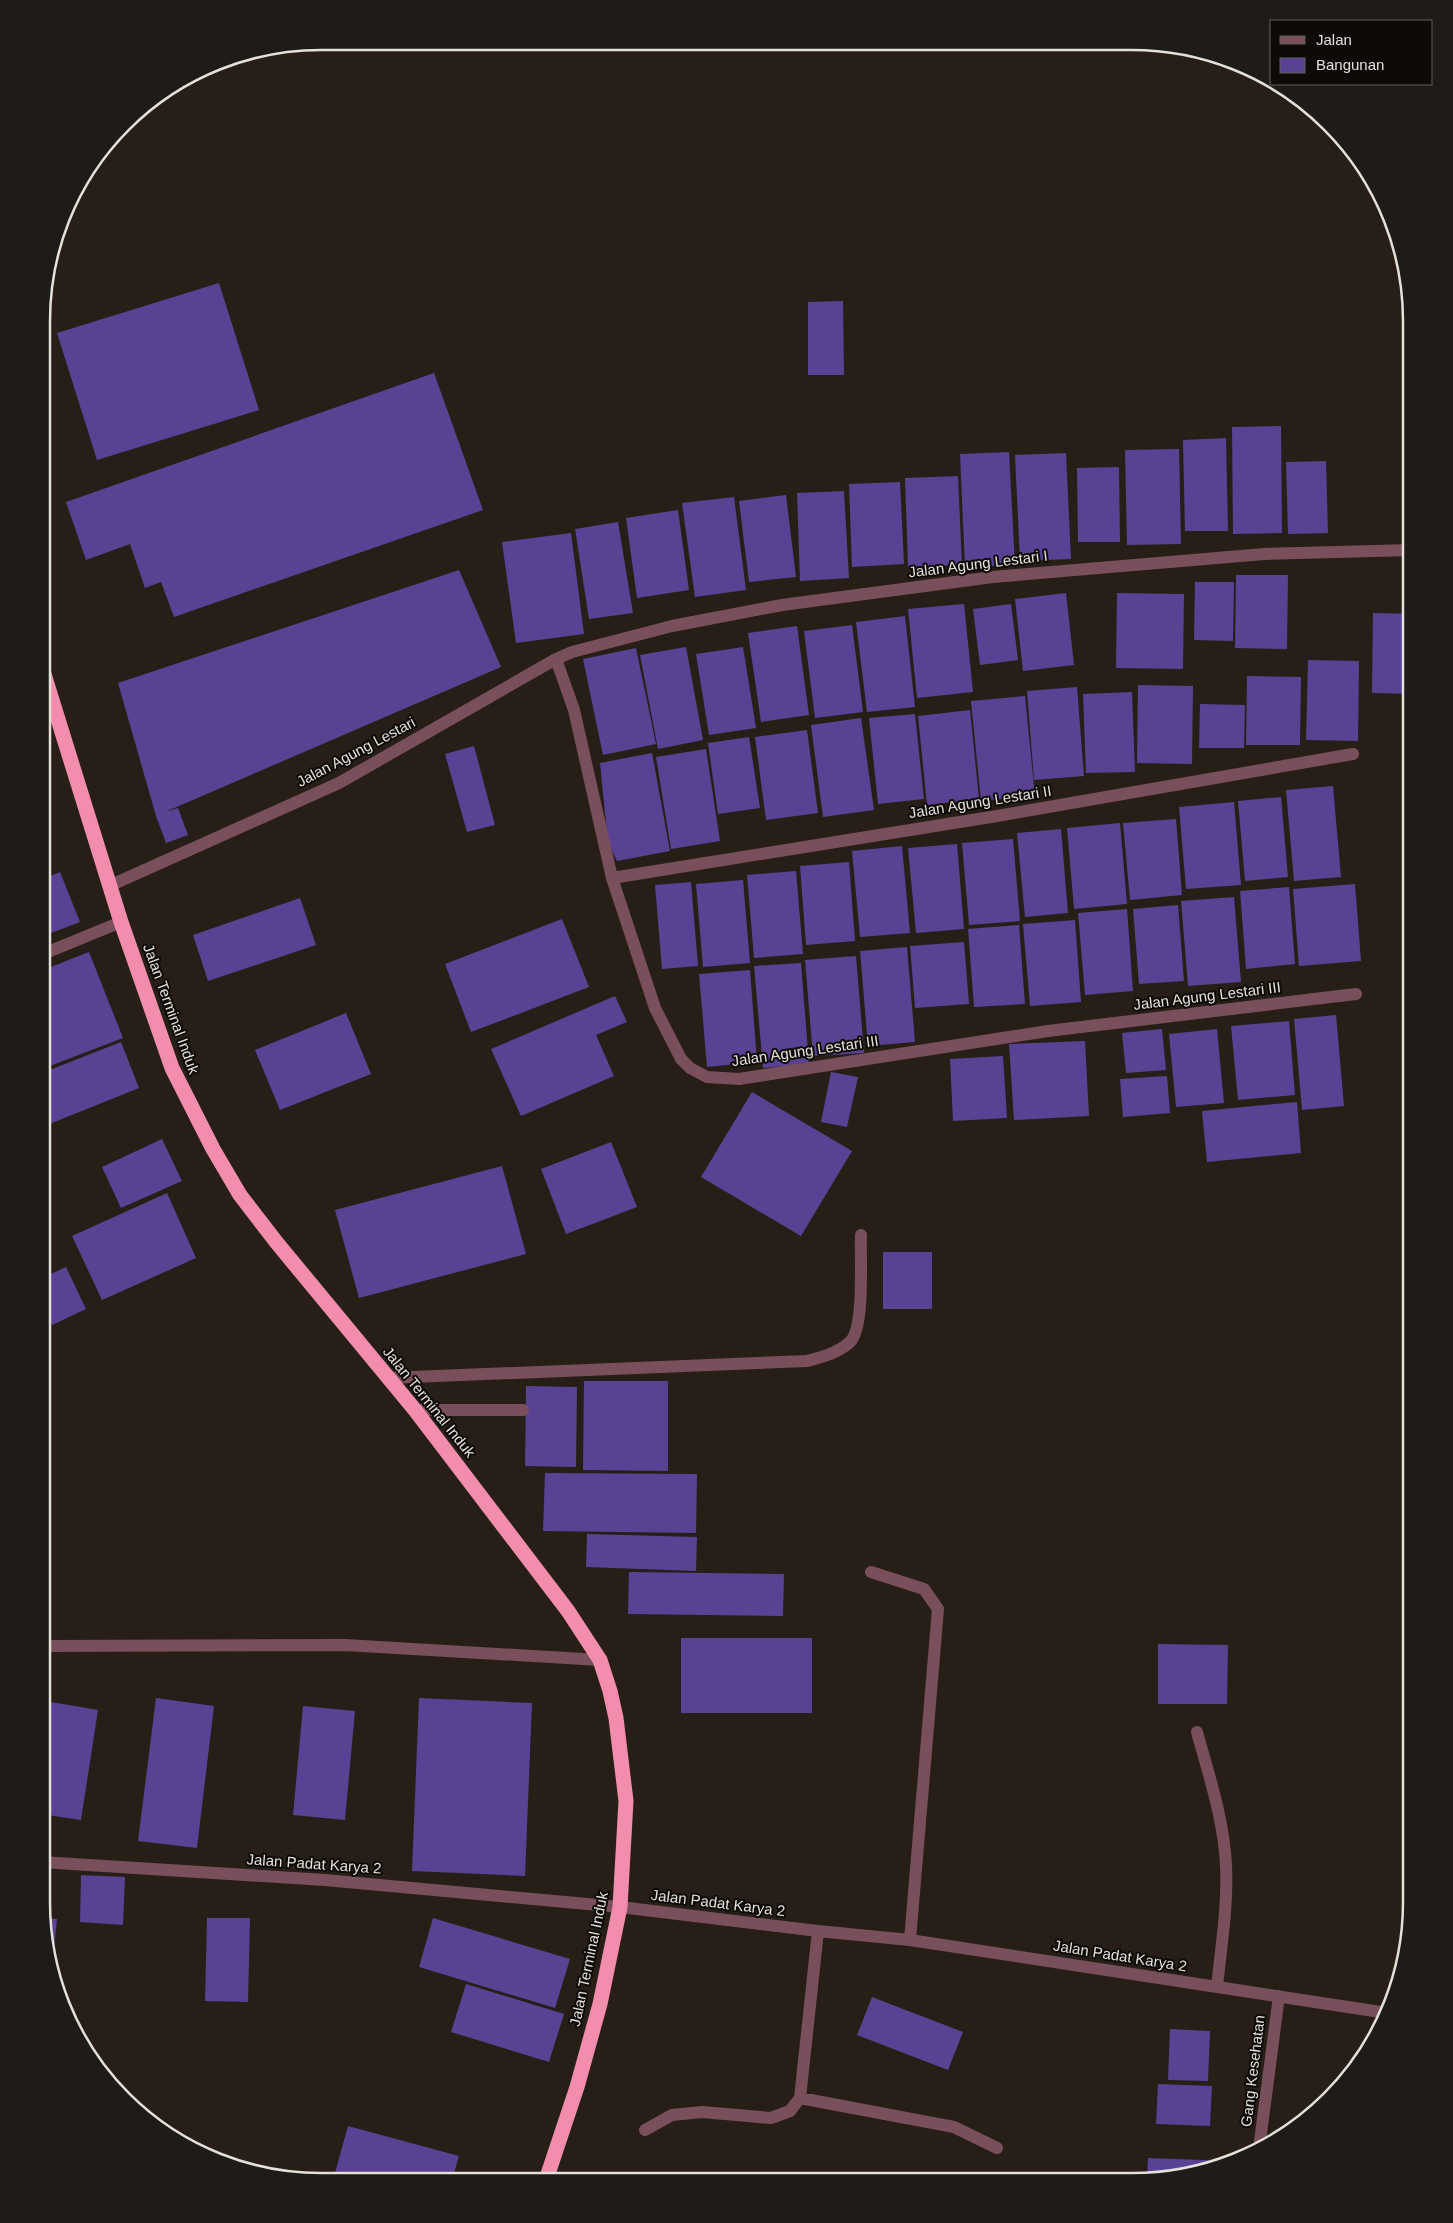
<svg xmlns="http://www.w3.org/2000/svg" width="1453" height="2223" viewBox="0 0 1453 2223" font-family="Arial,sans-serif">
<style>
.building{fill:#594293}
.lines{fill:none;stroke-linecap:round;stroke-linejoin:round}
.minor{stroke:#794f5b;stroke-width:12}
.highway{stroke:#f38dad;stroke-width:15}
.labels{text-anchor:middle;stroke-width:4;stroke-linejoin:round;paint-order:stroke}
.street-label{font-size:15px;fill:#e4e0da;stroke:#0d0a07}
.rim{fill:none;stroke:#e4e0da;stroke-width:2.5}
</style>
<rect width="100%" height="100%" fill="#271f17"/>
<path class="building" d="M219 283 259 410 97 460 57 333Z
M843 301 844 375H808V302Z
M434 373 483 510 174 617 161 582 145 588 130 544 86 560 66 502Z
M1281 426 1282 533 1233 534 1232 427Z
M1226 438 1228 531H1185L1183 440Z
M1179 449 1181 544 1127 545 1125 450Z
M1009 452 1015 565 965 567 960 454Z
M1066 453 1071 559 1020 561 1015 455Z
M1326 461 1328 533 1288 534 1286 462Z
M1119 467 1120 542H1078L1077 468Z
M958 476 962 565 908 567 905 478Z
M900 482 904 564 852 567 849 484Z
M844 491 849 578 800 581 797 493Z
M786 495 796 577 749 582 739 501Z
M734 497 746 590 695 597 682 503Z
M678 510 689 590 637 598 626 518Z
M618 522 633 613 589 619 575 529Z
M571 533 584 634 516 643 502 542Z
M459 570 501 667 165 812 178 808 188 835 166 843 156 816 118 683Z
M1236 575H1288L1287 649 1235 648Z
M1195 582H1234L1233 641 1194 640Z
M1066 593 1074 665 1023 671 1015 599Z
M1117 593 1184 594 1183 669 1116 668Z
M964 604 973 692 917 698 908 609Z
M1011 604 1018 660 980 665 973 609Z
M1373 613 1412 614V694L1372 693Z
M905 616 915 707 867 712 856 622Z
M852 625 863 712 815 718 804 631Z
M797 626 809 715 761 722 748 633Z
M686 647 703 740 658 749 640 655Z
M743 647 756 728 709 735 696 654Z
M636 648 656 744 603 755 583 659Z
M1308 660 1359 661 1358 741 1306 740Z
M1247 676 1301 677 1300 745H1246Z
M1138 685 1193 686 1192 764 1137 763Z
M1077 687 1084 776 1034 780 1027 691Z
M1132 692 1135 772 1086 773 1083 694Z
M1025 696 1035 796 981 801 971 701Z
M1200 704 1245 705 1244 748H1199Z
M970 710 979 799 927 805 918 716Z
M915 714 924 799 878 804 869 718Z
M861 718 874 810 823 817 811 725Z
M807 730 818 813 766 820 755 737Z
M749 737 760 808 718 814 708 743Z
M474 746 495 825 467 832 445 754Z
M706 749 720 841 671 849 656 757Z
M652 753 670 851 617 861 608 843 600 763Z
M1333 786 1341 877 1294 881 1286 790Z
M1281 797 1288 877 1245 881 1238 801Z
M1234 802 1241 885 1186 889 1179 807Z
M1176 819 1182 895 1130 900 1123 823Z
M1120 823 1127 904 1074 909 1067 828Z
M1061 829 1068 913 1025 917 1017 833Z
M1013 839 1020 921 969 925 962 843Z
M957 844 964 929 916 933 908 848Z
M902 846 910 933 860 937 852 851Z
M43 861 48 875 43 877Z
M849 862 855 941 806 945 800 866Z
M796 871 803 954 754 958 747 875Z
M60 872 80 922 43 936V879Z
M743 880 750 963 703 967 696 884Z
M691 882 698 966 662 969 655 885Z
M1355 884 1361 961 1299 966 1293 889Z
M1289 887 1295 964 1246 969 1240 891Z
M1234 897 1241 982 1188 986 1181 901Z
M300 898 316 945 208 981 193 935Z
M1178 905 1184 981 1139 984 1133 909Z
M1127 909 1133 991 1085 995 1078 913Z
M562 919 589 987 471 1032 445 964Z
M1075 920 1081 1002 1030 1006 1023 924Z
M1019 925 1025 1004 974 1007 968 929Z
M964 942 969 1004 915 1008 910 946Z
M907 947 915 1042 868 1046 860 951Z
M89 952 123 1038 42 1069 43 970Z
M856 956 864 1053 813 1056 805 960Z
M801 963 809 1064 763 1068 754 966Z
M750 970 757 1062 707 1067 699 974Z
M615 996 627 1022 596 1035 614 1076 521 1116 491 1049Z
M346 1013 371 1074 280 1110 255 1050Z
M1336 1015 1344 1106 1302 1110 1294 1019Z
M1289 1021 1295 1095 1238 1100 1231 1026Z
M1162 1029 1166 1070 1126 1073 1122 1033Z
M1217 1029 1224 1103 1176 1107 1169 1034Z
M1085 1041 1089 1116 1014 1120 1009 1044Z
M121 1042 139 1088 42 1127V1073Z
M1003 1056 1007 1118 953 1121 950 1059Z
M831 1072 858 1077 847 1127 821 1122Z
M1167 1076 1170 1113 1123 1117 1120 1079Z
M752 1092 852 1151 801 1236 701 1177Z
M1297 1102 1301 1153 1207 1162 1202 1111Z
M162 1139 182 1181 121 1208 102 1167Z
M611 1142 637 1207 566 1234 541 1169Z
M502 1166 526 1254 359 1298 335 1210Z
M167 1193 196 1258 102 1300 72 1236Z
M883 1252H932V1309H883Z
M66 1267 86 1309 52 1325 42 1306V1278Z
M584 1381H668V1471L583 1470Z
M526 1386 577 1387 576 1467 525 1466Z
M545 1473 697 1474 696 1533 543 1531Z
M587 1534 697 1537 696 1571 586 1567Z
M629 1572 784 1574 783 1616 628 1614Z
M681 1638H812V1713H681Z
M1158 1644 1228 1645 1227 1704H1158Z
M156 1698 214 1706 197 1848 138 1841Z
M419 1698 532 1703 525 1876 412 1871Z
M45 1701 98 1710 81 1820 41 1814 42 1724Z
M303 1706 355 1711 345 1820 293 1815Z
M81 1875 125 1877 123 1925 80 1922Z
M44 1918 57 1919 53 1959H52Z
M207 1918H250L248 2002 205 2001Z
M433 1918 570 1959 555 2008 419 1967Z
M466 1984 564 2014 549 2062 451 2032Z
M872 1997 963 2032 948 2070 857 2035Z
M1170 2029 1210 2031 1208 2081 1168 2080Z
M1158 2084 1212 2086 1210 2126 1156 2124Z
M348 2126 459 2156 452 2180H333Z
M1148 2158 1231 2161V2162L1147 2179Z
M576 2172 690 2179V2181L575 2180Z"/>
<g class="lines">
<path class="minor" d="M556 659 574 710 612 878 655 1008 681 1059 690 1068 707 1077 739 1079 1048 1031 1356 994
M43 713 54 709
M612 878 997 816 1353 754
M109 886 339 783 556 659 572 652 672 626 782 605 993 577 1264 554 1412 550
M43 954 121 922
M388 1378 807 1361C822 1357 838 1353 850 1342 865 1327 860 1259 861 1235
M415 1410H523
M871 1572 924 1589 938 1609 910 1940
M42 1646 345 1645 600 1660
M1197 1732C1209 1776 1224 1820 1226 1866 1228 1906 1221 1947 1217 1987
M41 1862 325 1880 620 1907 818 1931 910 1940 1387 2013
M800 2098 954 2127 997 2148
M645 2130 672 2115 702 2112 771 2118 790 2111 800 2098 818 1931
M1259 2149 1279 1996"/>
<path class="highway" d="M43 671 121 922 172 1068 213 1149 240 1195 277 1243 415 1410 568 1611 600 1660 610 1691 616 1718 626 1801 620 1907 600 2004 577 2087 546 2180"/>
</g>
<g class="labels">
<g class="street-label">
<text transform="translate(978 564) rotate(-7)" y="5">Jalan Agung Lestari I</text>
<text transform="translate(356 752) rotate(-28)" y="5">Jalan Agung Lestari</text>
<text transform="translate(980 802) rotate(-9)" y="5">Jalan Agung Lestari II</text>
<text transform="translate(1207 996) rotate(-7)" y="5">Jalan Agung Lestari III</text>
<text transform="translate(171 1009) rotate(70)" y="5">Jalan Terminal Induk</text>
<text transform="translate(805 1051) rotate(-8)" y="5">Jalan Agung Lestari III</text>
<text transform="translate(429 1402) rotate(51)" y="5">Jalan Terminal Induk</text>
<text transform="translate(314 1864) rotate(4)" y="5">Jalan Padat Karya 2</text>
<text transform="translate(718 1903) rotate(7)" y="5">Jalan Padat Karya 2</text>
<text transform="translate(1120 1956) rotate(9)" y="5">Jalan Padat Karya 2</text>
<text transform="translate(589 1959) rotate(-78)" y="5">Jalan Terminal Induk</text>
<text transform="translate(1253 2071) rotate(-83)" y="5">Gang Kesehatan</text>
</g>
</g>
<path d="M0 0H1453V2223H0ZM321 50H1132A271 271 0 0 1 1403 321V1902A271 271 0 0 1 1132 2173H321A271 271 0 0 1 50 1902V321A271 271 0 0 1 321 50Z" fill="#1e1b18" fill-rule="evenodd"/>
<path class="rim" d="M321 50H1132A271 271 0 0 1 1403 321V1902A271 271 0 0 1 1132 2173H321A271 271 0 0 1 50 1902V321A271 271 0 0 1 321 50Z"/>
<rect x="1270" y="20" width="162" height="65" fill="#0d0a07" stroke="#63605b"/>
<rect x="1280" y="36" width="25" height="8" fill="#794f5b" stroke="#63605b"/>
<text x="1316" y="45" font-size="15" fill="#e4e0da">Jalan</text>
<rect x="1280" y="58" width="25" height="15" fill="#594293" stroke="#63605b"/>
<text x="1316" y="70" font-size="15" fill="#e4e0da">Bangunan</text>
</svg>
